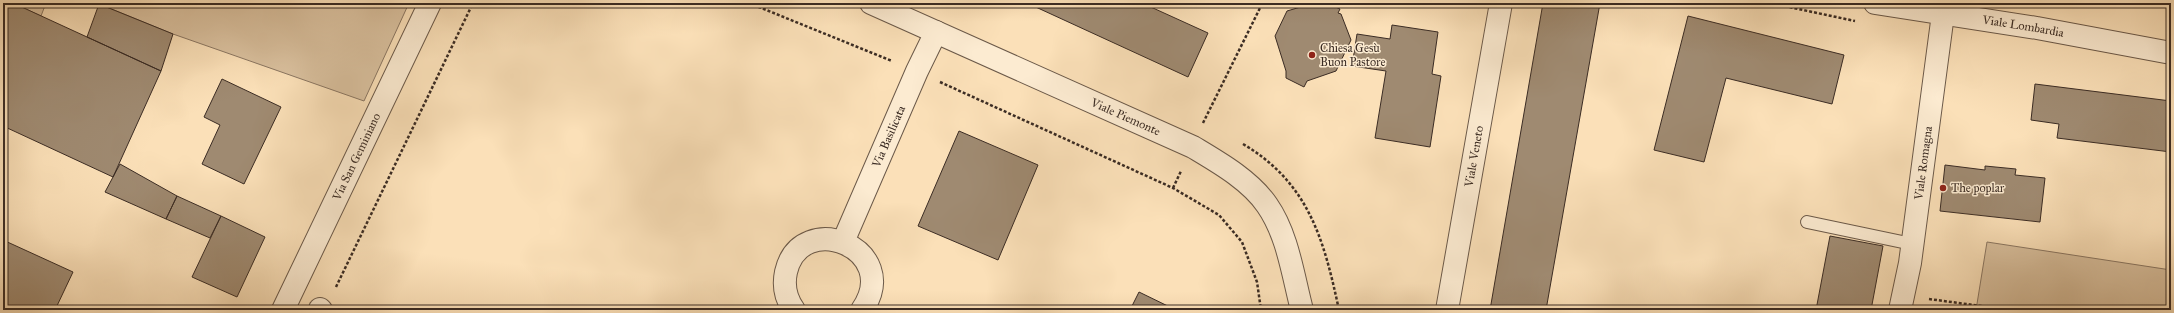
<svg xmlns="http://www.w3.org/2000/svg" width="2174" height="313" viewBox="0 0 2174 313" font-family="'IM FELL Great Primer',serif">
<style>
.green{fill:#dac19f;stroke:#8a7662}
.building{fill:#9f8a71;stroke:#3b2c24}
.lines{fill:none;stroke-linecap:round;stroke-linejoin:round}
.lane-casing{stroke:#6b5949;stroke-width:14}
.street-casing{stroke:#6b5949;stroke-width:24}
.path{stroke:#3b2c24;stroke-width:2.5;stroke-dasharray:3 2;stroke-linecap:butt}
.lane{stroke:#fcebd1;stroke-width:12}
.street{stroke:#fcebd1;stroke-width:22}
.poi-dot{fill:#8f2418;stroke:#fcebd1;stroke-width:1.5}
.labels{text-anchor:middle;stroke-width:3;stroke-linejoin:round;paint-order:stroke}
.street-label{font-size:12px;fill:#3b2c24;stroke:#fcebd1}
.poi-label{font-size:12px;fill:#3b2c24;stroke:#fcebd1;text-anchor:start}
</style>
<rect width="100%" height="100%" fill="#fbe0b8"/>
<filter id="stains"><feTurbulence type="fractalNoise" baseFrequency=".005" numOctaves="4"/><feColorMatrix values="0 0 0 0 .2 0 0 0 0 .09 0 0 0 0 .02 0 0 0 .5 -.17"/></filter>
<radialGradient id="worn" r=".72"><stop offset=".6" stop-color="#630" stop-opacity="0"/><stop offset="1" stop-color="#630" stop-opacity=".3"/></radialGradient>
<path class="green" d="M13 3H46L41 16Z
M97 3H409L364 101 173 34Z
M1987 242 2171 270V310H1976Z"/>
<path class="building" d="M3 3H13L161 71 113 177 3 126Z
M1027 3H1142L1208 33 1188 77Z
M1314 3 1320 5 1327 3 1340 9 1338 13 1341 14 1351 40 1336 71 1307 81 1304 87 1286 78V71L1275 36 1287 11Z
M1543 3H1600L1546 310H1490Z
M99 4 173 34 161 71 87 37Z
M1688 16 1844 55 1832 104 1726 78 1704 162 1654 150Z
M1392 25 1438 32 1432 74 1441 76 1430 147 1375 138 1386 71 1352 66 1357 34 1390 39Z
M222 79 281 107 244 184 202 164 220 125 204 117Z
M2035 84 2171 101V152L2057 138 2059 124 2031 120Z
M959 131 1038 165 998 260 918 226Z
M120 164 177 196 166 219 105 192Z
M1945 165 1985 170V166L2016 169 2015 175 2045 178 2040 222 1940 211Z
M177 196 221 216 210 238 166 219Z
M221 216 265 237 237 297 192 277Z
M1830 236 1883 246 1871 310H1816Z
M3 240 73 272 55 310H3Z
M1139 292 1176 310H1130Z"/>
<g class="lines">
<g class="lane-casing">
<path id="lane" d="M1807 222 1912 244"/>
</g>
<g class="street-casing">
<g id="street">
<path id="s1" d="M871 3 1193 147C1218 162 1250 180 1267 205 1288 235 1293 276 1302 310"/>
<path id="s2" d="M1875 3 2037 28 2171 53"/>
<path id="s3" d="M843 242 917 71 936 32"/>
<path d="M320 309 321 310"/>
<path id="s4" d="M283 310 430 3"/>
<path d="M794 310C786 299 783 286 786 272 801 207 904 249 862 310"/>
<path id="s5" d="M1447 310 1501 3"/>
<path id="s6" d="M1900 310 1910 263 1943 14"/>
</g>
</g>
<path class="path" d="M749 3 892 61
M1770 3 1855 21
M940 82 1173 188 1219 215 1242 242 1257 282 1261 310
M1203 123 1260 8V3
M1243 144C1309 183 1324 240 1339 310
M1173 188 1181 171
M336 287 473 3
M1929 299 2011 310"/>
<use href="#lane" class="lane"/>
<use href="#street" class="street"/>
</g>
<g class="poi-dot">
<circle cx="1312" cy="55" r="4"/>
<circle cx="1943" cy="188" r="4"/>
</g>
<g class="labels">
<g class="street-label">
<text dy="4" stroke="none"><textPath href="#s2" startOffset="150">Viale Lombardia</textPath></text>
<text dy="4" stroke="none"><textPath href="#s1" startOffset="279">Viale Piemonte</textPath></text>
<text dy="4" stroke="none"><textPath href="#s3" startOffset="115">Via Basilicata</textPath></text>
<text dy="4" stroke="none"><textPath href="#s5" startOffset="156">Viale Veneto</textPath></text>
<text dy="4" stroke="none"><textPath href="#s4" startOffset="170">Via San Geminiano</textPath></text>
<text dy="4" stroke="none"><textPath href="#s6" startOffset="149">Viale Romagna</textPath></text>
</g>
<g class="poi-label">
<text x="1320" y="52">Chiesa Gesù<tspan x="1320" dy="14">Buon Pastore</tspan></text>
<text x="1951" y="192">The poplar</text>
</g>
</g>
<rect width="2174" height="313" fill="none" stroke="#fbe0b8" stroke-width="16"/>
<rect x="4" y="4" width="2166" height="305" fill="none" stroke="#3b2c24" stroke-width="2"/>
<rect x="8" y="8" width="2158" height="297" fill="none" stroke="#3b2c24"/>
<rect width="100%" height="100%" filter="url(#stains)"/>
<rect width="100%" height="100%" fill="url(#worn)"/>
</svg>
